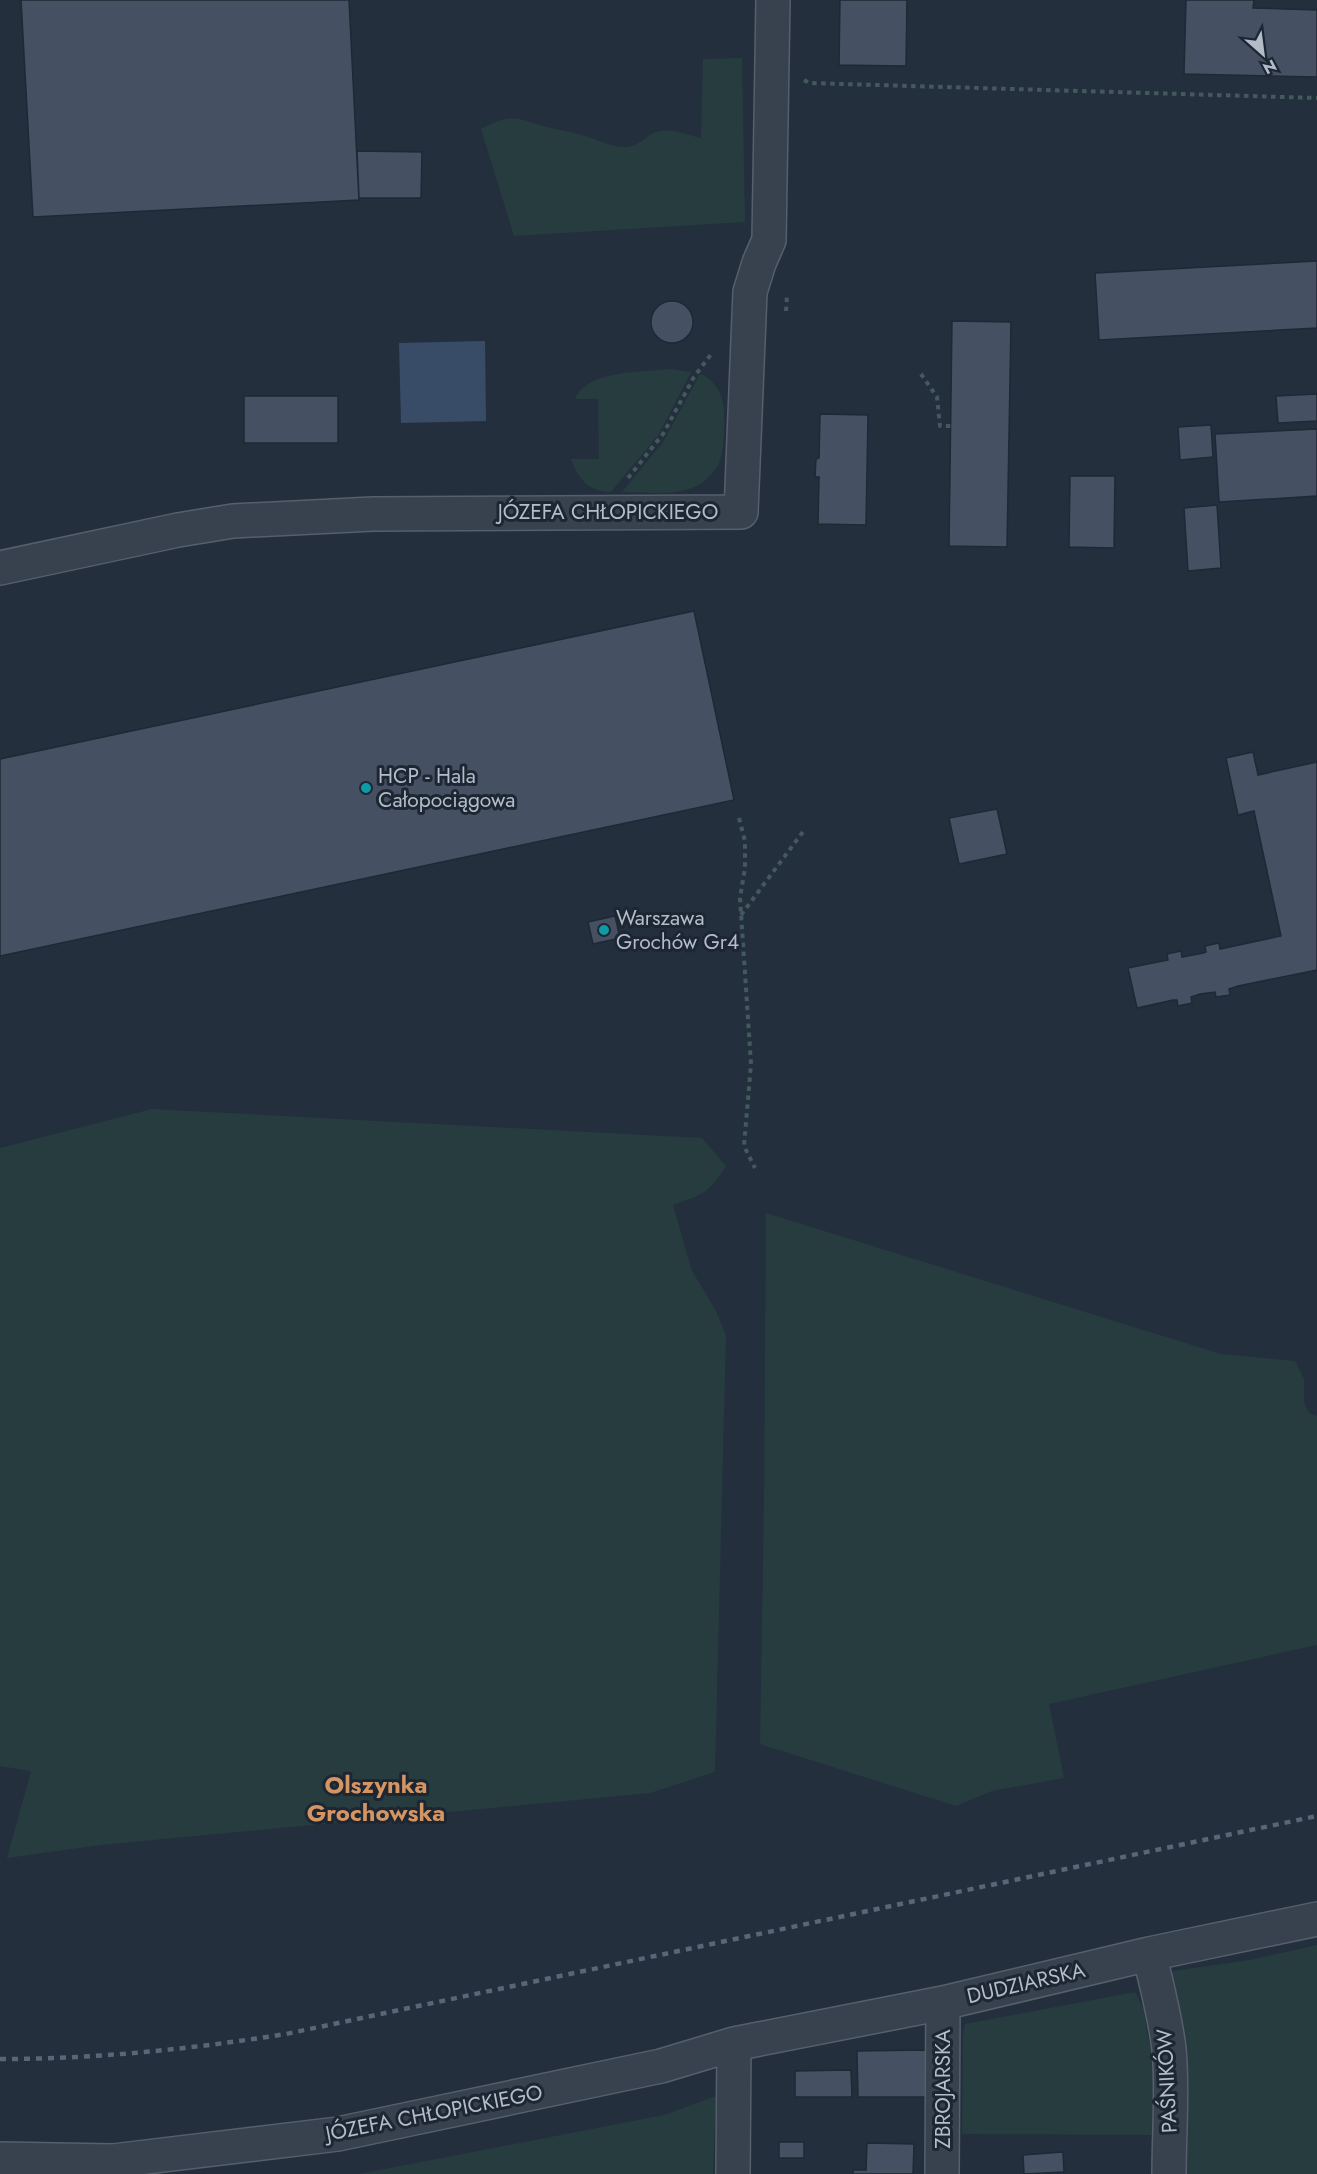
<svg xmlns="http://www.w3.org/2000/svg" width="1317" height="2174" viewBox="0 0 1317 2174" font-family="Jost,sans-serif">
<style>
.green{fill:#263c3f}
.water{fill:#394c67}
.building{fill:#455162;stroke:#1f2835;stroke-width:1.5}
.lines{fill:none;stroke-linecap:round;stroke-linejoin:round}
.minor-casing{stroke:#565f6c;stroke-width:36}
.path{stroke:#44595c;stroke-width:4;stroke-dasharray:4.5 4.5;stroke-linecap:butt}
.minor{stroke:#38414e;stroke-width:33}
.rail{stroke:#5a6575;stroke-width:4.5;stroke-dasharray:6 6;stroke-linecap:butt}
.culture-dot{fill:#0f9aa8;stroke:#1d2633;stroke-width:2}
.labels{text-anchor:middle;stroke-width:6;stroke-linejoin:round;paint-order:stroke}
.street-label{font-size:21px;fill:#b4bcc9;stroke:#1d2633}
.poi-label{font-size:21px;fill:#b4bcc9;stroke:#1d2633;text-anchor:start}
.quarter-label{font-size:24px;font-weight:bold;fill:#d59563;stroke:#1d2633}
</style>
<rect width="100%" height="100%" fill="#242f3e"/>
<path class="green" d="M742 58 745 222 514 236 481 129C515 111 517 120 551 128 565 131 578 133 591 138 601 141 613 147 623 147 641 147 644 136 656 132 670 127 688 135 701 138L703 59Z
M670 369 691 372 659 434 611 492C588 491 579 480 571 459H599L598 399H575C587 370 643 372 670 369Z
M700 374C724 385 725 405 724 429 724 450 722 468 703 482 680 498 649 492 622 492L663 442Z
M152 1109 702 1138 726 1166C708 1194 703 1194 673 1205L692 1271 716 1311 726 1336 715 1772 650 1793 101 1845 7 1858 31 1771 0 1766V1148Z
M766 1213 1221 1354 1295 1361 1304 1379V1403L1309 1413 1317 1416V1645L1049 1704 1064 1778 992 1791 956 1806 760 1744 764 1499Z
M1317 1945V2174H1184L1186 2056 1173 2036 1166 1986 1173 1971 1250 1960Z
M1135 1992 1144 2009 1147 2034 1156 2066 1155 2135 962 2134 963 2036 965 2024Z
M716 2096 713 2174H359L664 2115Z"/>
<path class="water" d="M485 341 486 421 401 423 399 343Z"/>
<path class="building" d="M21 0H349L359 200 33 217Z
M840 0H907L906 66 839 65Z
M1186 0H1254L1253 8 1317 10V77L1184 74Z
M357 151 422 152 421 198H359Z
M1317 261V328L1099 340 1095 273Z
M651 322a21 21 0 1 1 42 0a21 21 0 1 1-42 0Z
M952 321 1011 322 1007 547 949 546Z
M1317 394V421L1278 423 1276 396Z
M244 396H338V443H244Z
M820 414 868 415 866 525 818 524 819 477H815L816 459 819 458Z
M1211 425 1213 457 1180 460 1178 427Z
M1317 429V496L1219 502 1215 434Z
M1070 476H1115L1114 548 1069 547Z
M1217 505 1221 568 1188 571 1184 508Z
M694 611 734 800 0 956V759Z
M1253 752 1258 775 1317 762V970L1238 986 1229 989 1230 995 1216 997 1215 992 1200 994 1191 997 1192 1003 1178 1006 1177 1000H1173L1137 1008 1128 968 1168 960 1167 954 1181 951 1182 957 1203 953 1206 952 1205 946 1219 943 1220 949 1281 936 1254 811 1238 815 1226 758Z
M997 809 1007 854 959 864 949 818Z
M615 916 620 938 593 944 588 922Z
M926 2050V2097H858L857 2051Z
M851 2070 852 2097H795V2071Z
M779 2142H804V2158H779Z
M867 2143 914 2144 913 2174H853V2170H866Z
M1063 2152 1064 2172 1024 2174 1023 2155Z"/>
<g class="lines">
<g class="minor-casing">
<path id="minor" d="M0 568 178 530 233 521 373 514 741 512 750 292 759 263 769 240 773 0
M1149 1954C1157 1985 1165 2017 1169 2049 1173 2090 1169 2133 1169 2174
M0 2159 113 2161 338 2134 661 2066 734 2044 943 2003 1149 1954 1317 1919
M733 2174 734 2044
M942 2174 943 2003"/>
</g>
<path class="path" d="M804 80 809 83 1317 98
M786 311 787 295
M921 374 937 397 940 426H951
M628 478 663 434 694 377 712 353
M739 818 745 841V868L740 898 751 1064 744 1146 755 1168
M741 915 805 829"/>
<use href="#minor" class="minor"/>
<path class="rail" d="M0 2059C96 2059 191 2049 286 2034L1317 1816"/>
</g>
<g class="culture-dot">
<circle cx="366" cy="788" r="6"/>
<circle cx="604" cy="930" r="6"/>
</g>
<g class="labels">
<g class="street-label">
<text x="608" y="519">JÓZEFA CHŁOPICKIEGO</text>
<text transform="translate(1026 1983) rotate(-13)" y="7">DUDZIARSKA</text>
<text transform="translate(1167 2081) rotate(-93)" y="7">PAŚNIKÓW</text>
<text transform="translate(943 2089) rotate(-90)" y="7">ZBROJARSKA</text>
<text transform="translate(434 2113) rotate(-11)" y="7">JÓZEFA CHŁOPICKIEGO</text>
</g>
<g class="poi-label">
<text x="378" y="783">HCP - Hala<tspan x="378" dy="24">Całopociągowa</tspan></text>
<text x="616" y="925">Warszawa<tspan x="616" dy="24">Grochów Gr4</tspan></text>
</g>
<g class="quarter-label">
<text x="376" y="1793">Olszynka<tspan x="376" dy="28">Grochowska</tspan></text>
</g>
</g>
<g transform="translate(1263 54) rotate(152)" stroke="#1d2633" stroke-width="4.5" paint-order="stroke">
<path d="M0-4.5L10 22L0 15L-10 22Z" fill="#b4bcc9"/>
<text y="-9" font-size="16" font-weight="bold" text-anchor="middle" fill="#b4bcc9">N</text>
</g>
</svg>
